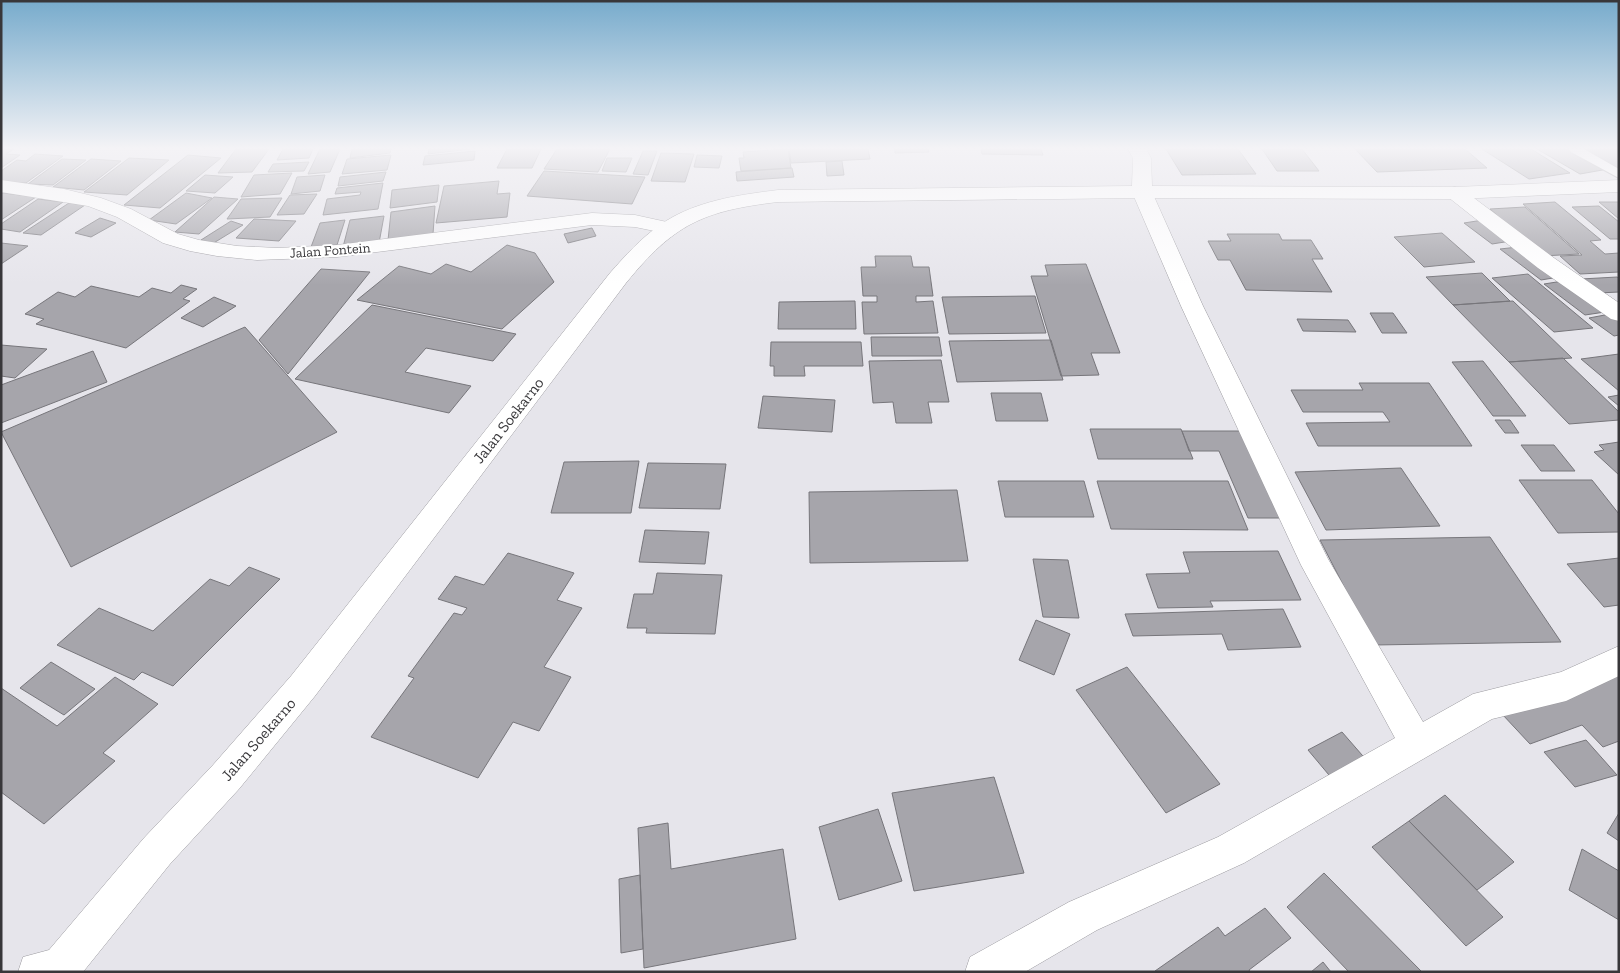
<svg xmlns="http://www.w3.org/2000/svg" width="1620" height="973" viewBox="0 0 1620 973" font-family="'Zilla Slab',serif">
<style>
.building{fill:#a6a5ab;stroke:#77767b}
.lines{fill:none;stroke-linecap:round;stroke-linejoin:round}
.service-casing{stroke:#9b9a9f;stroke-width:2}
.minor-casing{stroke:#9b9a9f;stroke-width:1}
.trunk-casing{stroke:#9b9a9f;stroke-width:1}
.service{fill:#fff;fill-rule:evenodd}
.minor{fill:#fff;fill-rule:evenodd}
.trunk{fill:#fff;fill-rule:evenodd}
.labels{text-anchor:middle;stroke-width:4;stroke-linejoin:round;paint-order:stroke}
.far-street-label{font-size:14px;fill:#38373a;stroke:#fff}
.street-label{font-size:16px;fill:#38373a;stroke:#fff}
</style>
<rect width="100%" height="100%" fill="#e6e5eb"/>
<path class="building" d="M1 149H14L6 154 20 155 1 168Z
M236 149H269L252 172 218 173Z
M283 149H313L309 158 277 160Z
M320 149H340L330 172 308 174Z
M352 149H391L390 153 350 158Z
M429 149H470L428 154Z
M507 149H541L532 168H497Z
M557 149H610L598 172 544 169Z
M788 149 791 168 741 171 739 158H744L743 152Z
M789 149H868L870 159 791 163Z
M895 149H928L929 152 895 153Z
M981 149H1041L1043 155 982 154Z
M1166 149H1238L1256 174 1182 175Z
M1262 149H1302L1319 171H1277Z
M1355 149H1465L1487 168 1377 172Z
M1482 149H1531L1570 173 1529 179Z
M1537 149H1573L1608 169 1580 174Z
M1583 149H1619V171Z
M475 151 474 160 423 165 425 156Z
M643 151H657L648 175 633 174Z
M661 153 694 154 685 182 651 181Z
M35 154 63 156 26 183 1 182V171L17 160 26 161Z
M188 155 221 158 160 208 124 205Z
M391 155 387 170 342 174 347 159Z
M697 155 722 156 719 168 694 167Z
M129 158 169 160 127 195 84 192Z
M607 158H632L626 172 602 171Z
M62 159 86 160 53 185 28 184Z
M91 159 121 161 84 190 53 187Z
M842 161 844 175 827 176 826 162Z
M309 162 304 171 268 172 273 164Z
M792 168 794 177 737 181 736 172Z
M544 171 645 177 632 204 527 196Z
M386 172 383 181 338 186 340 177Z
M292 173 280 194 241 197 254 175Z
M205 175 233 177 215 193 186 191Z
M325 175 320 191 291 194 297 177Z
M499 181 497 194 510 193 507 217 436 223 444 186Z
M383 183 378 209 323 215 327 199 360 195 361 192 335 194 337 188Z
M439 185 437 202 390 208 392 190Z
M3 193 36 197 1 220V194Z
M186 193 212 198 176 224 149 220Z
M317 194 304 214 277 215 290 195Z
M214 197 238 199 199 234 175 232Z
M282 198 270 217 227 219 241 199Z
M38 199 63 202 20 232 1 229V224Z
M1555 202 1601 240 1590 241 1605 254 1619 253V272L1580 274 1560 256 1582 255 1523 204Z
M1599 202H1619V219Z
M69 203 85 205 41 235 23 233Z
M435 206 433 234 388 240 391 212Z
M1599 206 1619 222V239H1610L1572 207Z
M1525 207 1579 254 1542 256 1490 209Z
M384 216 379 243 343 247 350 220Z
M100 218 116 223 91 237 75 233Z
M254 219 296 221 279 241 236 238Z
M345 220 337 245 311 247 320 223Z
M1483 220 1511 241 1492 244 1464 223Z
M231 221 243 225 212 244 201 240Z
M592 228 596 236 568 243 564 234Z
M1442 233 1475 262 1424 267 1394 237Z
M1227 234H1279L1282 240H1311L1323 259H1312L1332 292 1246 290 1230 260H1218L1208 241H1231Z
M1 243 28 246 1 264Z
M507 245 535 253 554 282 502 329 357 300 399 266 431 274 446 264 471 272Z
M1518 247 1559 277 1541 280 1500 249Z
M875 256H911L913 267H929L933 296H916V302L933 301 938 333 864 334 862 302H877V296H863L861 267H876Z
M1086 264 1120 353H1091L1099 375 1061 376 1031 276H1048L1045 265Z
M321 269 370 272 288 374 259 340Z
M1482 273 1510 301 1453 305 1426 277Z
M1528 274 1593 328 1554 332 1492 278Z
M1617 277 1619 278V292L1598 293 1581 279Z
M1563 281 1605 312 1585 315 1544 284Z
M181 285 197 289 183 299 190 301 126 348 36 324 44 319 25 314 58 292 75 297 91 286 139 297 152 288 171 293Z
M1035 296 1046 333 949 334 942 297Z
M214 297 236 306 203 327 181 318Z
M855 301 856 329H778L779 302Z
M1513 301 1572 358 1509 362 1453 305Z
M372 305 516 334 493 361 426 348 405 372 471 386 449 413 295 379Z
M1370 313H1393L1407 333H1382Z
M1610 314 1619 321V335L1614 336 1589 318Z
M1297 319 1348 320 1356 332 1303 331Z
M245 327 337 432 71 567 1 432Z
M871 337H939L942 356H872Z
M1051 340 1063 380 957 382 949 341Z
M771 342H861L863 366H804L805 376H774V366H770Z
M1 345 47 349 15 378 1 376Z
M93 351 107 382 1 423V385Z
M1619 354V391L1581 359Z
M1563 358 1619 412V420L1569 424 1509 362Z
M941 360 949 402H928L932 423H896L893 402 873 403 869 361Z
M1483 361 1526 416H1493L1452 362Z
M1359 383H1429L1472 446H1318L1306 423 1390 422 1383 412H1303L1291 390H1363Z
M991 393H1041L1048 421H996Z
M1619 395V406L1608 397Z
M763 396 835 400 832 432 758 428Z
M1495 420H1510L1519 433H1505Z
M1090 429H1181L1193 459H1098Z
M1182 431H1246L1287 518H1248L1219 451H1189Z
M1619 442V475L1594 452 1604 450 1599 445Z
M1521 445H1554L1575 471H1541Z
M639 461 631 513H551L564 462Z
M648 463 726 464 720 509 639 508Z
M1401 468 1440 526 1326 530 1295 472Z
M1519 480H1592L1619 514V532L1558 533Z
M998 481H1084L1094 517H1005Z
M1097 481H1228L1248 530 1111 529Z
M957 490 968 561 810 563 809 492Z
M645 530 709 532 705 564 639 562Z
M1490 537 1561 642 1374 645 1320 540Z
M1278 551 1301 600 1210 601 1213 607 1158 608 1146 574 1190 573 1183 552Z
M508 553 574 573 557 600 582 608 544 667 571 677 539 731 513 722 478 778 371 737 414 678 408 676 454 613 462 615 467 608 438 599 455 576 484 585Z
M1619 558V605L1604 607 1567 564Z
M1033 559 1068 560 1079 618 1043 617Z
M249 567 280 579 173 686 142 672 134 680 57 645 99 608 153 631 210 579 229 586Z
M657 573 722 575 715 634 646 633 647 628H627L634 594H653Z
M1283 609 1301 647 1228 650 1222 634 1133 636 1125 614Z
M1036 620 1070 634 1054 675 1019 660Z
M51 662 95 689 64 715 20 688Z
M1127 667 1220 784 1166 813 1076 690Z
M1619 671V741L1603 747 1582 725 1530 744 1502 714Z
M115 677 158 704 103 753 115 761 44 824 1 792V688L57 726Z
M1342 732 1369 763 1334 781 1308 750Z
M1586 740 1617 775 1575 787 1544 752Z
M994 777 1024 873 914 891 892 793Z
M1445 795 1514 862 1477 890 1409 821Z
M878 809 902 881 839 900 819 827Z
M1619 813V841L1607 833Z
M1409 821 1503 917 1466 946 1372 847Z
M668 823 671 869 783 849 796 939 644 968 638 828Z
M1582 849 1619 871V920L1569 890Z
M1324 873 1422 972H1349L1287 907Z
M640 875 643 949 621 953 619 879Z
M1265 908 1291 938 1249 970 1250 972 1155 971 1218 927 1225 936Z
M1323 962 1331 972H1311Z"/>
<g class="lines">
<g class="service-casing">
<path id="service" d="M1569 149H1584L1619 169V178L1571 152Z"/>
</g>
<g class="minor-casing">
<path id="minor" d="M1 180 64 189 101 198 131 209 178 234 199 240 237 246 277 248 337 245 592 213 635 215 676 224 679 228 676 232 669 234 635 227 592 225 337 257 257 260 217 256 190 251 163 243 117 217 88 206 1 192Z
M1142 186 1149 188 1152 192 1203 306 1328 559 1423 722 1473 694 1561 672 1619 646V676L1566 701 1492 719 1244 863 1097 930 1025 972H965L970 957 1069 902 1218 837 1395 738 1301 565 1181 306 1132 192 1135 188Z
M1455 187 1462 189 1554 258 1619 303V321L1611 319 1538 268 1448 197 1445 193 1448 189Z"/>
</g>
<g class="trunk-casing">
<path id="trunk" d="M1128 149H1146L1151 158 1152 186 1455 187 1619 180V192L1455 199 1142 198 778 202C703 211 674 224 626 283L315 696 239 789 170 864 83 972H18L23 957 49 950 144 838 213 765 291 676 610 273C625 256 641 238 660 225 694 201 738 195 778 190L1132 186 1133 158Z"/>
</g>
<use href="#service" class="service"/>
<use href="#minor" class="minor"/>
<use href="#trunk" class="trunk"/>
</g>
<linearGradient id="sky" x2="0" y2="1"><stop stop-color="#77abcc"/><stop offset="0.52" stop-color="#f4f3f6"/><stop offset="1" stop-color="#f4f3f6" stop-opacity="0"/></linearGradient>
<rect width="1620" height="285" fill="url(#sky)"/>
<g class="labels">
<g class="far-street-label">
<text transform="translate(330 250) rotate(-4)" y="5">Jalan Fontein</text>
</g>
<g class="street-label">
<text transform="translate(508 420) rotate(-52)" y="6">Jalan Soekarno</text>
<text transform="translate(258 739) rotate(-49)" y="6">Jalan Soekarno</text>
</g>
</g>
<rect width="1620" height="973" fill="none" stroke="#38373a" stroke-width="5"/>
</svg>
